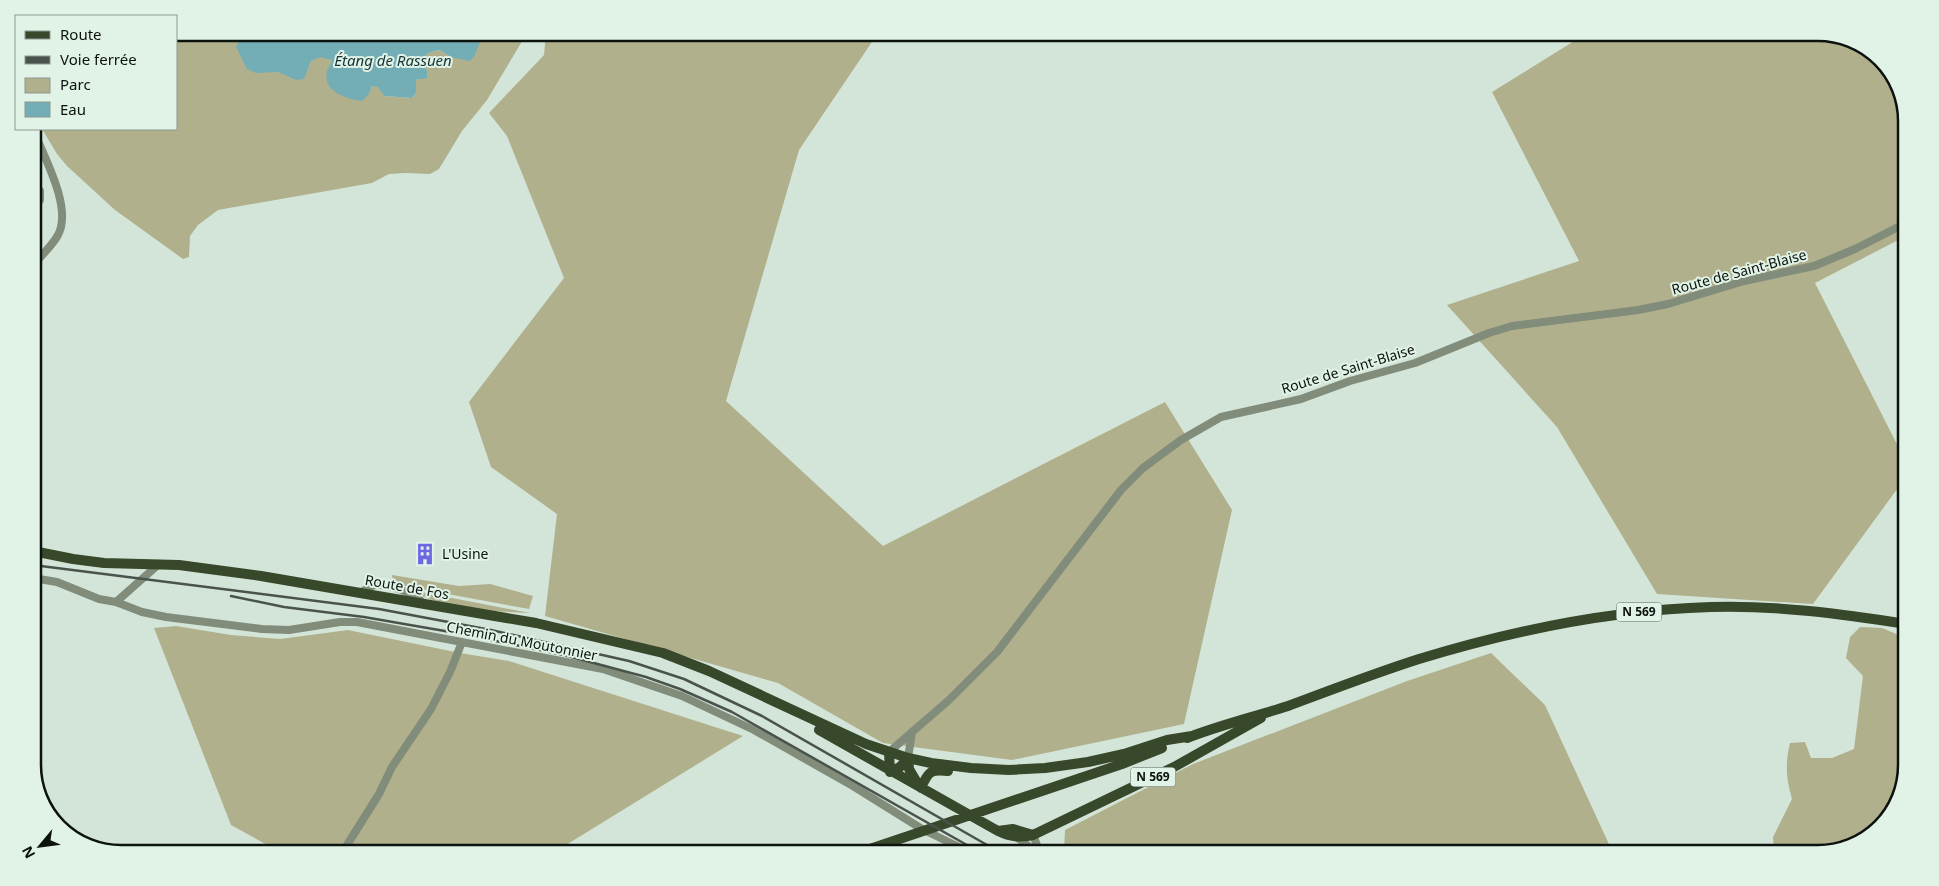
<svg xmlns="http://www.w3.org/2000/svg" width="1939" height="886" viewBox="0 0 1939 886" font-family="'Noto Sans',sans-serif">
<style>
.green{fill:#b1b08c}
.water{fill:#73adb5}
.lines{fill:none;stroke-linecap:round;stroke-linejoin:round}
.minor{stroke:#828c7b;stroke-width:8}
.major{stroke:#38482b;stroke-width:10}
.rail{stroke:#49534c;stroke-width:2.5}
.labels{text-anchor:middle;stroke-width:4;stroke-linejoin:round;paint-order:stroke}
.shield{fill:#e1f3e7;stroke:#4c564f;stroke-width:1}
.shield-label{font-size:12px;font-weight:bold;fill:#0c120e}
.street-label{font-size:14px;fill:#0c120e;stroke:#e1f3e7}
.poi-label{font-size:14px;fill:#0c120e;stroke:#e1f3e7;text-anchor:start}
.water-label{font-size:15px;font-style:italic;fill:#163438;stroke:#e1f3e7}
.rim{fill:none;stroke:#0c120e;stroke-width:2.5}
</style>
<rect width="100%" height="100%" fill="#d3e5d9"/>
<path class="green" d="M176 33H243L240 39 267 72H278L286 75 307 70 311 61 319 56 333 60 369 94 372 86H378L384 96 412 98 416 93V80L421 79 427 71 422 61 428 53 439 50 451 57 482 36 484 33H527L487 100 462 131 439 169 430 174 405 173 389 174 372 183 218 210 198 225 190 236 189 257 183 259 115 210 67 166 57 154 42 129H176Z
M546 33H878L799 150 726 401 883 546 1165 402 1232 510 1184 724 1012 760 883 743 778 683 545 616 557 514 491 467 469 402 564 278 507 136 489 113 544 55Z
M1587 33H1817L1852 39 1891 72 1906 116V236L1815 283 1906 462V477L1813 604 1657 594 1557 427 1447 305 1579 261 1492 92Z
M392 575 459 586 490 584 533 596 529 609 393 584Z
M411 590 530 613C491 611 445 611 411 590Z
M176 626 231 635 280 639 348 630 460 653 509 661 743 736 553 853H282L231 825 154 628Z
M1860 627 1882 628 1906 638V764L1900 799 1867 838 1818 853H1774L1773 837 1792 799C1786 779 1785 763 1790 743L1805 742 1811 758H1832L1854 749 1863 676 1846 658 1850 637Z
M1491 653 1545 705 1613 853H1064L1065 830 1193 764 1407 681Z"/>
<path class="water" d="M243 33V32L484 33 474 57 469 61 451 57 439 50 428 53 422 61 427 71V78L416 80V93L412 98 384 96 378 87 372 86 369 94 362 101C347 99 322 92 327 71 328 68 331 64 332 60L320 57 311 61 304 79 296 80 278 72 256 73 247 69 236 47Z"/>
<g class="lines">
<path class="minor" d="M33 209 40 200V191
M33 265C41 256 52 246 58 235 73 207 43 156 33 129
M33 578 57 582 99 599 116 602 142 612 166 617 262 629 289 630 340 622H357L603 669 682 696 754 730 853 786 922 829 971 853
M360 593C364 591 370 586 375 585 386 583 417 593 423 604
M116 602 159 564
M889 752 949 700 997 652 1121 490 1143 468 1181 440 1221 417 1301 399 1350 381 1415 363 1489 333 1512 326 1638 310 1668 304 1744 281 1814 266 1855 249 1906 223
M908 758 912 732
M1033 835 1040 853
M1018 838 1037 853
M342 853 379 794 392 767 431 709 450 672 462 642"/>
<path class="major" d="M33 551 73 559 104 563 179 565 261 576 536 623 663 653 709 671 866 744 908 758 931 763 971 768 1009 770 1045 768 1088 762 1124 754 1167 740 1192 736
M819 730 998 831C1011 837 1019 838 1033 835L1013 829 998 831
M1187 738C1220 725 1254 717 1288 706 1331 690 1375 673 1419 659 1514 630 1612 610 1711 607 1776 605 1843 614 1906 624
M889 752 890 772 900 767 908 758
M908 758 909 769 919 786
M921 788C928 772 930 769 948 771
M1033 835 1174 767 1261 718
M858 853 1122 764 1162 748"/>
<path class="rail" d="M33 565 379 609 491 630 629 661 684 679 762 716 1001 853
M231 596 284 607 364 617 462 634 564 655 646 677 680 689 732 712 981 853"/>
</g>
<defs>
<g id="building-bare" transform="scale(1.725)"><path d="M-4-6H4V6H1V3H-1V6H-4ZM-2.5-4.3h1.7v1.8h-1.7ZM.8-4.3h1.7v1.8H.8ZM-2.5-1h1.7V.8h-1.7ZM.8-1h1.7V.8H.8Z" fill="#6d67e1" stroke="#e1f3e7" stroke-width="2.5" paint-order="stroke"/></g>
</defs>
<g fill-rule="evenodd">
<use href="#building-bare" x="425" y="554"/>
</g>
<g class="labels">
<g class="shield">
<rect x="1616.5" y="602.5" width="45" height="19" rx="4"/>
<rect x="1130.5" y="767.5" width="45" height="19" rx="4"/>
</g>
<g class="shield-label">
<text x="1639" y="616">N 569</text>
<text x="1153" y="781">N 569</text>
</g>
<g class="street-label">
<text transform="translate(1739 272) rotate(-15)" y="5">Route de Saint-Blaise</text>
<text transform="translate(1348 369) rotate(-17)" y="5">Route de Saint-Blaise</text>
<text transform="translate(407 587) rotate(10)" y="5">Route de Fos</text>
<text transform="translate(522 641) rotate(11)" y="5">Chemin du Moutonnier</text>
</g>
<g class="poi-label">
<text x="442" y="559">L'Usine</text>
</g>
<g class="water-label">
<text x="393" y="66">Étang de Rassuen</text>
</g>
</g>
<path d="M0 0H1939V886H0ZM121 41H1818A80 80 0 0 1 1898 121V765A80 80 0 0 1 1818 845H121A80 80 0 0 1 41 765V121A80 80 0 0 1 121 41Z" fill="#e1f3e7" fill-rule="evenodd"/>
<path class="rim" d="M121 41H1818A80 80 0 0 1 1898 121V765A80 80 0 0 1 1818 845H121A80 80 0 0 1 41 765V121A80 80 0 0 1 121 41Z"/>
<rect x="15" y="15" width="162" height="115" fill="#e1f3e7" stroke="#8c9990"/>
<rect x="25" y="31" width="25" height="8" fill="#38482b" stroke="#8c9990"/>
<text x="60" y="40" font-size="15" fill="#0c120e">Route</text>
<rect x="25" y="56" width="25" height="8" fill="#49534c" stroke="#8c9990"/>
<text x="60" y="65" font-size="15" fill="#0c120e">Voie ferrée</text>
<rect x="25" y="78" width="25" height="15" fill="#b1b08c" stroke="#8c9990"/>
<text x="60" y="90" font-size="15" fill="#0c120e">Parc</text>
<rect x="25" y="102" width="25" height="15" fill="#73adb5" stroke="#8c9990"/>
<text x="60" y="115" font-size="15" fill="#0c120e">Eau</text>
<g transform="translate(40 846) rotate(241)" stroke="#e1f3e7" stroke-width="4" paint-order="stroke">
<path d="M0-4L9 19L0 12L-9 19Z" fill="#0c120e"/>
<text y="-8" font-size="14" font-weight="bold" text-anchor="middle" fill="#0c120e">N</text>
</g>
</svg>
